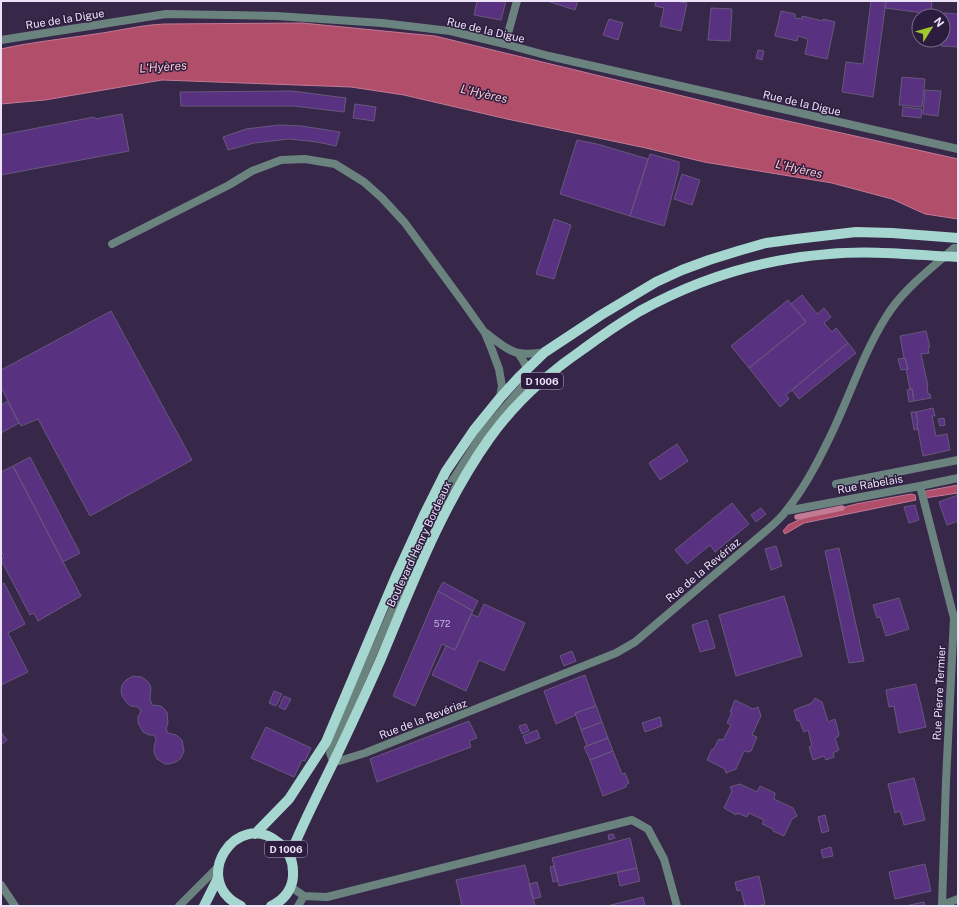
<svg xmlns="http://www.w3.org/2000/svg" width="959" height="907" viewBox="0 0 959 907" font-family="'Public Sans',sans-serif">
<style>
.water{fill:#b14e6a;stroke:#c27a95}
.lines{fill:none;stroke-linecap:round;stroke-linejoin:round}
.stream{stroke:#c27a95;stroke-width:5.5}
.building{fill:#593181;stroke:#67577c}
.service{stroke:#6b837f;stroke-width:8}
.minor{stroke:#6b837f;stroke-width:8}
.tertiary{stroke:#6b837f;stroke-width:8}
.primary{stroke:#a5d6cf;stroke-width:10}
.labels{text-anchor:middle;stroke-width:3;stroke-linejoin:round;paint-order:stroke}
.number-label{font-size:9px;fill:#c6b6da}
.shield{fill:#2c1d3e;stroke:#b2a7c0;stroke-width:1}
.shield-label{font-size:10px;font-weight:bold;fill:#ebe2f8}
.street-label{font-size:11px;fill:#ebe2f8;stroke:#2c1d3e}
.water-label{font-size:12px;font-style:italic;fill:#fcc5d0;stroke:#2c1d3e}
</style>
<rect width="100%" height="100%" fill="#372748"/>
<path class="water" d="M302 23 435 36 761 115 958 159V219L925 214 892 199 832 183 704 162 646 148 507 119 404 95 351 87 162 80 45 100 1 104V49C32 42 63 39 95 34 118 31 141 25 164 24Z
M958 485V493L925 498 924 494 926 491Z
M911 494 915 495 916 500 804 523 785 534 783 531 788 525 801 519 856 504Z"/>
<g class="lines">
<path class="stream" d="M797 517 842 508"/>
</g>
<path class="building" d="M477 1H506L501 20 474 15Z
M547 1H578L575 10Z
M656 1H677L687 3 681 31 660 26 664 8 655 6Z
M871 1H886L873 97 842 92 846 62 863 64Z
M886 1H932L931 14 885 8Z
M711 8 732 9 730 41 708 40Z
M781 11 795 14V18L802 19V16L823 21V19L835 22 827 59 805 54 808 39 798 36 797 41 775 36Z
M944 13 958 14V47L941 46V40H943Z
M609 19 623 23 618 40 603 35Z
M758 50 764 51 762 60 756 58Z
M902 77 925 79 922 107 899 105Z
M925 90 941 91 938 116 923 114Z
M292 91 346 98 344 112 294 106H181L180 92Z
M355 104 376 107 374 121 353 118Z
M903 107 922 109 921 118 902 116Z
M122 114 129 151 1 175V135L94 117 95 119Z
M279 125 302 126 340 132 336 146 317 142 289 139 254 143 228 150 223 137 246 129Z
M577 140 597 144 648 159 630 216 560 194Z
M650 154 679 162V169L664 226 630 216Z
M682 174 700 180 692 205 674 199Z
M554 219 571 225 554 279 536 274Z
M802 295 817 314 824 308 831 317 824 323 832 332 836 328 848 343 786 395 789 399 780 407 749 368 806 322 791 304Z
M788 300 806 322 749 368 731 346Z
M111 311 192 460 90 516 38 419 21 426 19 423 1 387V370Z
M926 331 930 347H928L929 353 921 354 928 386H927L928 394H930L931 398 914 401 912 389H910L906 369H908L905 358H904L900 336Z
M848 343 856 353 799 399 792 390Z
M905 358 908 369 901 370 898 359Z
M912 389 914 401 909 402 907 390Z
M8 401 19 423 1 433V405Z
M933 408 935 416H932L936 436 947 434 950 450 923 456 917 424 918 423 916 412Z
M911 412H916L918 423 917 424 918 429 914 430Z
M944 418 945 425 940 426 938 419Z
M677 444 688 461 660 480 649 463Z
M30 457 80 553 63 562 13 466Z
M13 466 81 596 38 621 34 613 30 615 1 560 4 557 1 551V472Z
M958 495V521L947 525 939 502Z
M732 503 749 524 715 552 710 545 687 564 675 550Z
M915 505 919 520 909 523 904 507Z
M761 508 766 514 756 522 751 515Z
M776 546 782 566 771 570 765 549Z
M839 548 864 661 849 663 825 551Z
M443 582 478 601 473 611 438 591Z
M4 583 25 624 8 633 28 672 1 685V585Z
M438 591 473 611 455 650 442 644 415 706 393 696Z
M784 596 802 656 736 676 719 615Z
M899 598 909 629 886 636 880 617 877 618 873 605Z
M484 604 525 623 504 671 479 660 466 691 432 675 446 646 455 650 471 614 478 617Z
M707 620 715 648 700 652 692 625Z
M572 651 576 661 564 666 560 656Z
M585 675 596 706 575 713 576 715 556 724 544 691Z
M133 676 142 677 148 682 151 687 150 699 152 705 161 706 167 712 168 723 166 729 168 733 176 735 182 740 184 751 181 758 176 762 169 764H165L157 759 154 752V747L156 740 154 735H149L143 732 138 723V717L141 711 138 707 131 706 127 703 122 696 121 691 122 685 126 680Z
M916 684 926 727 899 733 894 706 889 707 886 690Z
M274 691 282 694 276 706 269 703Z
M284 696 291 699 285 710 279 707Z
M815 698 822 702 828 722 835 719 839 734 838 737 835 738 839 750 833 753 834 757 826 760 824 756 813 760 809 747 812 746 808 730 804 732 799 720 797 721 794 710 812 703Z
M735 700 753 709 758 707 761 716 752 735 757 737 751 751 748 752 744 751 736 769 726 773 725 769 707 760 712 749 713 750 719 739 723 740 731 725 727 723 732 712H730Z
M596 706 602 722 581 730 575 713Z
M660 717 662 726 645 732 642 723Z
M469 721 477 738 469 741 471 747 377 782 370 759Z
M602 722 608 738 587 746 581 730Z
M526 724 529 731 522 734 519 726Z
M266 727 311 748 305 761 302 760 294 777 251 758Z
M537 730 540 738 526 744 523 736Z
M1 732 7 740 1 745Z
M608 738 613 751 590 760 584 747Z
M613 751 622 774 625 773 629 783 626 785V787L603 796 590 760Z
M914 778 925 820 904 825 900 811 895 813 888 784Z
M740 784 757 792 760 786 775 793V795L774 799 793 808 797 816 792 819 784 836 773 831V829L762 824 764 820 749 813 747 817 737 813 736 815 724 808 732 791 730 787Z
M825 815 829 831 822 833 818 817Z
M613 834 615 838 609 840 608 835Z
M630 838 637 868 559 886 552 858Z
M831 847 833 856 823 858 821 850Z
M925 864 931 891 895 899 889 872Z
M525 865 535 906H462L456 880Z
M554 866 558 881 553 882 550 867Z
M637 868 640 881 620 886 617 872Z
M759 876 765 904 757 906H745L741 890 737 891 735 882Z
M537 882 541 897 533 899 529 884Z
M643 897 645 906H607Z
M924 902 925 906H905Z"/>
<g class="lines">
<path class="service" d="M112 244 229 185 252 171 281 160 305 159 335 164 364 182 382 198 405 223 463 302 485 333 492 350 499 369 502 386 500 398
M486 333C494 339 509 352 519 353 528 355 537 353 545 352
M920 486 958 478
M440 522 442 497 482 434 524 385C529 370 527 365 518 353
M1 885 15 906
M291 887 304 896 327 897 632 820 648 829 664 859 677 906
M179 906 218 867
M298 906 304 896"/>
<path class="minor" d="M505 44 517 1
M836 484 958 460
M786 511 920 486 954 618 946 781 942 906
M417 539 406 578 330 753 332 758 339 761 365 753 616 653 635 642 767 530C774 524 781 518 786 511 802 491 816 466 827 443 848 402 861 357 886 317 903 289 930 270 954 248H958
M942 905 958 899"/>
<path class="tertiary" d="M1 40 166 14 277 16 382 23 450 31 505 44 549 56 958 149"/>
<path class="primary" d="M255 834 289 799 326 742 397 574 424 515 446 471 474 430 500 398 519 377 545 352 601 315 656 282 682 270 709 260 738 251 766 243 796 239 856 232 892 233 958 238
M290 855C303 823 319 792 334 761 350 728 365 695 380 661 412 585 441 507 489 439 514 404 547 374 582 350 601 336 620 323 640 311 698 279 763 259 829 254 872 250 915 255 958 257
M204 906 218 878
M241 906C189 882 236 807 279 843 288 850 293 860 293 872 294 887 285 900 271 906"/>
</g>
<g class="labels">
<g class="number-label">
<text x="442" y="627">572</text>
</g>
<g class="shield">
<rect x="521" y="373" width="42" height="16" rx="3"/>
<rect x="265" y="841" width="42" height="16" rx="3"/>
</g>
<g class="shield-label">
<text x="542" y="385">D 1006</text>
<text x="286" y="853">D 1006</text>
</g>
<g class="street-label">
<text transform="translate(65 19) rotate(-9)" y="4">Rue de la Digue</text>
<text transform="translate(486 30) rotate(13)" y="4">Rue de la Digue</text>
<text transform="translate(802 103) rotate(13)" y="4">Rue de la Digue</text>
<text transform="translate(870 484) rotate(-10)" y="4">Rue Rabelais</text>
<text transform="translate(419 544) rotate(-65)" y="4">Boulevard Henry Bordeaux</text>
<text transform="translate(703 570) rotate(-40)" y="4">Rue de la Revériaz</text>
<text transform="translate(939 693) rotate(-87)" y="4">Rue Pierre Termier</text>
<text transform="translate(423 719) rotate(-21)" y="4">Rue de la Revériaz</text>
</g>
<g class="water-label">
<text transform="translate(163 67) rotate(-4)" y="4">L'Hyères</text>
<text transform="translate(484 94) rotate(13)" y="4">L'Hyères</text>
<text transform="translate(799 169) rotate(13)" y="4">L'Hyères</text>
</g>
</g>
<rect width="959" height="907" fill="none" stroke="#ebe2f8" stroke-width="4"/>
<g transform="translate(931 28) rotate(53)"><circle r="19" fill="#2c1d3e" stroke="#786c88"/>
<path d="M0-3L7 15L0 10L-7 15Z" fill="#9fca2e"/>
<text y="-6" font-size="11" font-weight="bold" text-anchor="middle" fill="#ebe2f8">N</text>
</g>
</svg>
